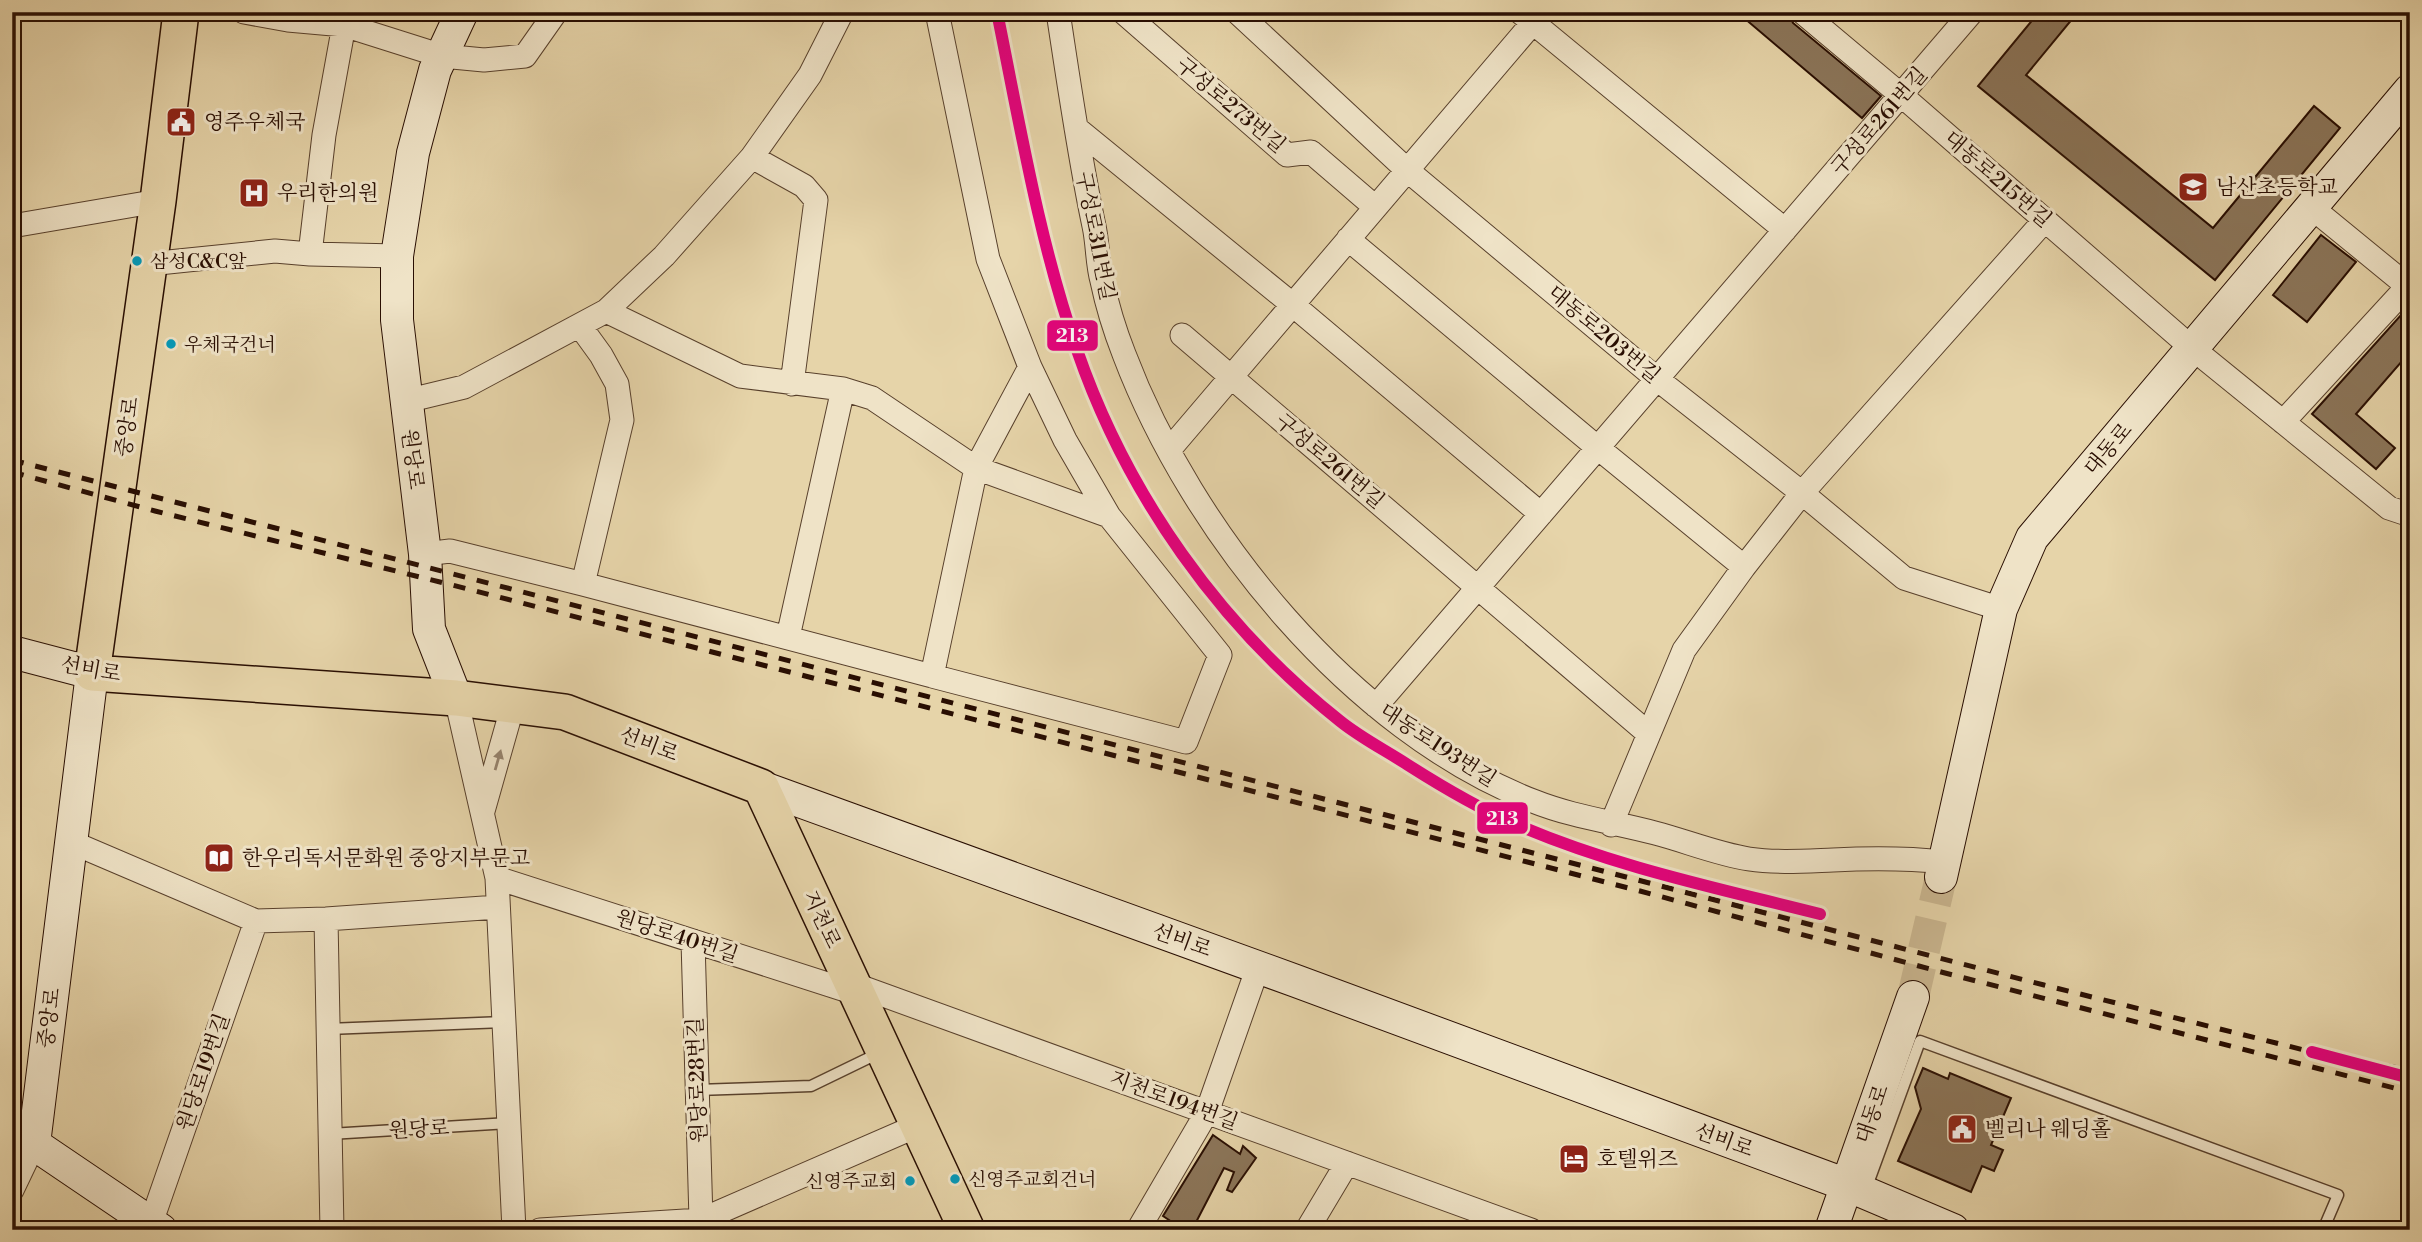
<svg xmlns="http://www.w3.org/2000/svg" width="2422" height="1242" viewBox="0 0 2422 1242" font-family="'Libre Bodoni','Noto Serif KR',serif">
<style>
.building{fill:#8b7559;stroke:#290e02;stroke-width:2}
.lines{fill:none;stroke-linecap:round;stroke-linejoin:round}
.secondary-tunnel{stroke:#cab690;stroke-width:32;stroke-dasharray:32 16;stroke-linecap:butt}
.lane-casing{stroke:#58402c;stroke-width:13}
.street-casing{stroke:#58402c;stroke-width:25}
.secondary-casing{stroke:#290e02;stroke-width:34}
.primary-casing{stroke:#290e02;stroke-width:38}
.lane{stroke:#efe3c7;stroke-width:10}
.street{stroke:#efe3c7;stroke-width:23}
.secondary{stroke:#efe3c7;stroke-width:32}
.primary{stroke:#e6d4a9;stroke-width:35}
.rail{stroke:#290e02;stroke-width:5;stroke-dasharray:12 12;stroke-linecap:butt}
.rail-1-casing{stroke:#efe3c7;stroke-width:18}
.rail-1{stroke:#e5007d;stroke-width:12}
.oneway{fill:#96836e}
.bus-dot{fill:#049aba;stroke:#efe3c7;stroke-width:2.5}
.labels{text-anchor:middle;stroke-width:6;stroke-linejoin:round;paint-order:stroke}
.bus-label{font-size:19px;fill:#290e02;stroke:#efe3c7;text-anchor:start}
.street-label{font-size:21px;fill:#290e02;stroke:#efe3c7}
.poi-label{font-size:21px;fill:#290e02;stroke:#efe3c7;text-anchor:start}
.line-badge{stroke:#efe3c7;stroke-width:2.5}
.badge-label{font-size:19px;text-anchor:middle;font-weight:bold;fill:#fff}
</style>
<rect width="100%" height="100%" fill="#e6d4a9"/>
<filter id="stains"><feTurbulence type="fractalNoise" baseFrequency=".00286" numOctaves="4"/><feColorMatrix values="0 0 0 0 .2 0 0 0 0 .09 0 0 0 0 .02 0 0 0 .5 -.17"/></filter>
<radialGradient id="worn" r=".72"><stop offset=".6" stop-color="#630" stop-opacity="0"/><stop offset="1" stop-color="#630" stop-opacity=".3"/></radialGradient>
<path class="building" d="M1737 12H1788L1793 23 1881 96 1862 118Z
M2039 12H2078L2026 75 2213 228 2314 106 2340 128 2215 280 1978 86Z
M2321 235 2356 262 2307 322 2273 295Z
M2410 305V352L2356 414 2395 448 2376 469 2312 414Z
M1923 1068 1948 1079 1950 1073 2011 1098 1991 1145 2003 1150 1994 1171 1982 1166 1971 1192 1898 1161 1921 1109 1915 1087Z
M1213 1135 1240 1154 1243 1146 1256 1158 1232 1192 1227 1190 1234 1172 1224 1168 1192 1230H1184L1163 1216Z"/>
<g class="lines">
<path class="secondary-tunnel" d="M1913 997 1941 877"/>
<g class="lane-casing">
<path id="lane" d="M328 1029 504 1022
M697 1090 811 1086 879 1053
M330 1134 509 1123
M1866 1189 1920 1041 2338 1195 2323 1230"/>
</g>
<g class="street-casing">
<path id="street" d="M244 12 288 20 344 25 442 56 484 60 525 56 556 12
M937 12 988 259 1030 367 1065 440 1109 516 1220 655 1186 742 932 676 976 468 1030 367
M1058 12C1069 84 1079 155 1094 226 1098 244 1097 263 1102 281 1107 305 1115 331 1124 354 1192 534 1352 730 1533 801 1573 817 1614 822 1655 833 1686 841 1717 854 1749 859 1776 863 1805 861 1833 860 1870 858 1907 858 1944 862
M1123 12 1287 155 1311 152 1375 207
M1237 12 1407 170 1657 379 1802 493 1904 578 2001 609
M1520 12 1785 230
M1802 12 1901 95 2192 348 2389 508 2410 515
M1076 128 1293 305 1541 514
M752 157 804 186 816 200 792 384
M2311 207 2410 288
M12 226 158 201
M1348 239 1598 448 1744 567
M310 254 324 135 344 25 349 12
M149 264 275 251 310 254 397 256
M606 311 740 376 843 389
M580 326 601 355 617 384 622 420 583 584
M1182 335 1649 734
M406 401 464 387 606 311 664 256 752 157 810 75 842 12
M2283 422 2408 286
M1169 450 1542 12
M425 554 450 551 583 584 932 676
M788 637 843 389 872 398 976 468 1109 516
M456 698 497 878 514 1230
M1376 706 1972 12
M483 811 513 705
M1611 825 1684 650 1744 567 1802 493 2045 220
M71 842 256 921 326 919 498 907
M497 878 858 994
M326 919 332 1230
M693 941 701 1220 705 1230
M853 984 1531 1230
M12 1190 34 1144
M151 1223 256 921
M540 1230 701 1220 919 1125
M1138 1230 1207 1112 1258 967
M1307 1230 1347 1163"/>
</g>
<g class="secondary-casing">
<path id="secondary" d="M12 652 92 673 34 1144 161 1230
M456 698 429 629 425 554 397 320V256L413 153 435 70 462 12
M761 787 1296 981 1847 1185 1953 1230
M1941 877 2001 609 2032 538 2410 90
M1831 1230 1913 997"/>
</g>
<g class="primary-casing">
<path id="primary" d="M181 12 158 201 92 673 456 698 565 712 761 787 967 1230"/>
</g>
<use href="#lane" class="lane"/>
<use href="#street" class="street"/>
<use href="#secondary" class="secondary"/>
<use href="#primary" class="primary"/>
<path class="rail" d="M12 460 2044 985 2312 1052 2410 1070
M12 472 155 511 452 585 1640 891 1945 973 2410 1092"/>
<g class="rail-1-casing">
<path id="rail-1" d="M997 12C1020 125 1039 241 1077 350 1127 495 1220 626 1340 721 1361 738 1385 750 1408 765 1441 786 1476 807 1513 823 1611 866 1717 888 1820 914
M2312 1052 2410 1078"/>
</g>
<use href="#rail-1" class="rail-1"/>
</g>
<defs><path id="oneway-solid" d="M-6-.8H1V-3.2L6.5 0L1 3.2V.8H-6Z" transform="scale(1.75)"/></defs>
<use class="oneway" href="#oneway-solid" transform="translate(498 760) rotate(-74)"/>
<defs>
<g id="civic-square" transform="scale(1.575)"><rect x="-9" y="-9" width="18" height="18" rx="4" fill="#8f2418" stroke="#efe3c7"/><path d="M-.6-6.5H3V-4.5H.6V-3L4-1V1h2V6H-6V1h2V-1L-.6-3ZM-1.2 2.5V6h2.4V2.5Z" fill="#fff"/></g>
<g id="school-square" transform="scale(1.575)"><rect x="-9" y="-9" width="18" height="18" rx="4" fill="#8f2418" stroke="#efe3c7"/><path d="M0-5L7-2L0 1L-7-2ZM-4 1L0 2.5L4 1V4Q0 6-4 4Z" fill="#fff"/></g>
<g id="hospital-square" transform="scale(1.575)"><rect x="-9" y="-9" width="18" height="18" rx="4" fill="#8f2418" stroke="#efe3c7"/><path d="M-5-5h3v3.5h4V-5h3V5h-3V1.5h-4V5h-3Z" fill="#fff"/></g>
<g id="library-square" transform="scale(1.575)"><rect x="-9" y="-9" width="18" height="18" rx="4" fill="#8f2418" stroke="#efe3c7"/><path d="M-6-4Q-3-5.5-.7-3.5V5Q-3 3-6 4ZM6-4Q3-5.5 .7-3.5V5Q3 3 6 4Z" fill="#fff"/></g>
<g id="hotel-square" transform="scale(1.575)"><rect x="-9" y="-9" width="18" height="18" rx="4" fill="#8f2418" stroke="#efe3c7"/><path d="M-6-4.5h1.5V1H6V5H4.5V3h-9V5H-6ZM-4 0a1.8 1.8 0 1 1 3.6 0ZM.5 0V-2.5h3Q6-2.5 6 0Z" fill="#fff"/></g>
</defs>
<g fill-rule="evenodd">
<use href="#civic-square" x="181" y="122"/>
<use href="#school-square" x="2193" y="187"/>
<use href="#hospital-square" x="254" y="193"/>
<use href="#library-square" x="219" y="858"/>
<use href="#civic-square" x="1962" y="1129"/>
<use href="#hotel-square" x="1574" y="1159"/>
</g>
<g class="bus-dot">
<circle cx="137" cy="261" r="6"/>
<circle cx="171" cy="344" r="6"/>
<circle cx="955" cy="1179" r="6"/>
<circle cx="910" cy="1181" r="6"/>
</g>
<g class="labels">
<g class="bus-label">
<text x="150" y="268">삼성C&amp;C앞</text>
<text x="184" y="351">우체국건너</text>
<text x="968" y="1186">신영주교회건너</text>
<text x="897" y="1188" text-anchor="end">신영주교회</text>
</g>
<g class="street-label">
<text transform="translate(1231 105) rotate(40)" y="7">구성로273번길</text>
<text transform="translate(1879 121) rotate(-49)" y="7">구성로261번길</text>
<text transform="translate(1998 179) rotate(41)" y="7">대동로215번길</text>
<text transform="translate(1096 236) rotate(79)" y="7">구성로311번길</text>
<text transform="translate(1604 334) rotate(40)" y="7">대동로203번길</text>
<text transform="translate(127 427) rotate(-82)" y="7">중앙로</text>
<text transform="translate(2108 449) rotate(-50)" y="7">대동로</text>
<text transform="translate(413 459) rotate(83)" y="7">원당로</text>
<text transform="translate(1330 461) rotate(40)" y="7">구성로261번길</text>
<text transform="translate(91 669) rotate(10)" y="7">선비로</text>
<text transform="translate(649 744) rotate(21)" y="7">선비로</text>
<text transform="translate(1438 745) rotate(33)" y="7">대동로193번길</text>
<text transform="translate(822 919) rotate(65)" y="7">지천로</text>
<text transform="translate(677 936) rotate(18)" y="7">원당로40번길</text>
<text transform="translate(1182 940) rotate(20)" y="7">선비로</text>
<text transform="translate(49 1018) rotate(-83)" y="7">중앙로</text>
<text transform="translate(203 1072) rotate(-71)" y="7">원당로19번길</text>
<text transform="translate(697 1080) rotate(-92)" y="7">원당로28번길</text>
<text transform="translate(1174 1100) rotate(20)" y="7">지천로194번길</text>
<text transform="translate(1872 1114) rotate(-71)" y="7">대동로</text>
<text transform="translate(419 1129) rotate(-3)" y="7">원당로</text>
<text transform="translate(1724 1140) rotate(20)" y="7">선비로</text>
</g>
<g class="poi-label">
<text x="204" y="129">영주우체국</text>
<text x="2216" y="194">남산초등학교</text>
<text x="277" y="200">우리한의원</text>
<text x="242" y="865">한우리독서문화원 중앙지부문고</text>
<text x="1985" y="1136">벨리나 웨딩홀</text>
<text x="1597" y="1166">호텔위즈</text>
</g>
</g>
<g class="line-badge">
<rect x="1046" y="319" width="53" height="33" rx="7" fill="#e5007d"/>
<rect x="1476" y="801" width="53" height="34" rx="7" fill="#e5007d"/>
</g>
<g class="badge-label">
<text x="1072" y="342">213</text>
<text x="1502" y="825">213</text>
</g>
<rect width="2422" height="1242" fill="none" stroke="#e6d4a9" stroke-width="42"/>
<rect x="14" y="14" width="2394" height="1214" fill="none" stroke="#290e02" stroke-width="3.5"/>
<rect x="21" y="21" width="2380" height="1200" fill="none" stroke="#290e02" stroke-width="2"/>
<rect width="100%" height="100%" filter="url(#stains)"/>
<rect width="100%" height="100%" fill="url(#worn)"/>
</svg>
